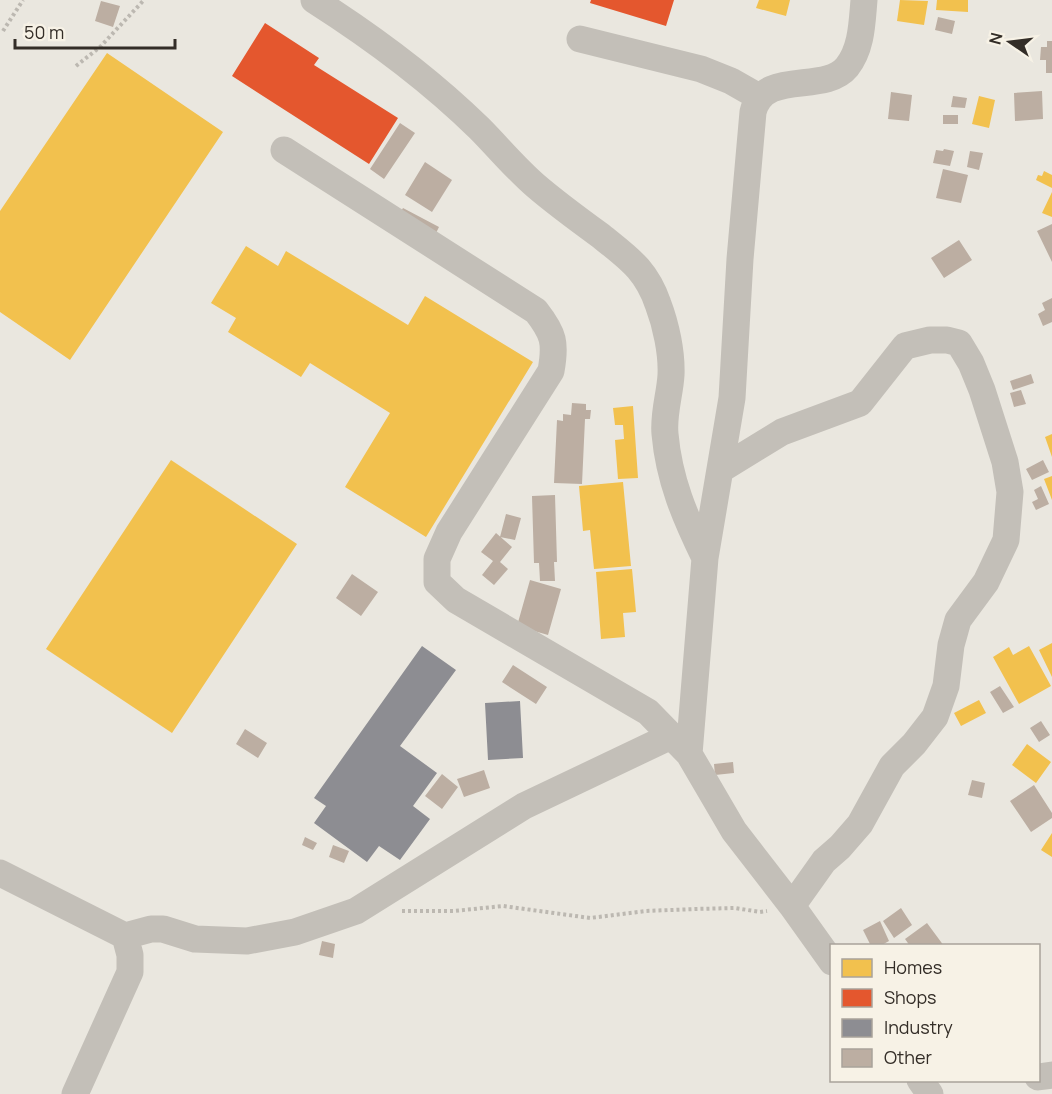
<svg xmlns="http://www.w3.org/2000/svg" width="1052" height="1094" viewBox="0 0 1052 1094" font-family="Manrope,sans-serif">
<style>
.homes{fill:#f2c14e}
.shops{fill:#e4572e}
.industry{fill:#8d8d92}
.building{fill:#bcaea2}
.lines{fill:none;stroke-linecap:round;stroke-linejoin:round}
.path{stroke:#bcb8b1;stroke-width:4;stroke-dasharray:3 3;stroke-linecap:butt}
.minor{stroke:#c3bfb8;stroke-width:27}
</style>
<rect width="100%" height="100%" fill="#eae7df"/>
<path class="homes" d="M759 0H790L786 16 756 8Z
M900 0 928 1 924 25 897 21Z
M937 0H968V12L936 10Z
M107 53 223 132 70 360 0 312V211Z
M979 96 995 100 989 128 972 124Z
M1044 171 1052 175V188L1036 180 1038 175 1042 176Z
M1052 192V217L1042 213Z
M246 246 278 266 286 251 408 325 425 296 533 362 426 537 345 487 390 413 310 363 301 377 228 332 236 318 211 303Z
M633 406 638 478 618 479 615 440 624 439 623 425H615L613 408Z
M1052 434V457L1045 437Z
M171 460 297 544 172 733 46 649Z
M1052 476V500L1044 479Z
M623 482 631 566 594 569 590 530 583 531 579 486Z
M632 569 636 612 623 613 625 637 601 639 596 572Z
M1052 643V677L1039 650Z
M1029 646 1051 686 1019 704 993 657 1009 647 1013 655Z
M979 700 986 713 961 726 954 713Z
M1027 744 1051 762 1036 783 1012 765Z
M1052 833V857L1041 850Z"/>
<path class="shops" d="M591 0H674L666 26 590 3Z
M265 23 319 58 314 65 398 118 369 164 232 76Z"/>
<path class="industry" d="M422 646 456 670 400 746 437 773 413 806 430 819 400 860 379 846 367 862 314 823 326 806 314 798Z
M520 701 523 758 488 760 485 703Z"/>
<path class="building" d="M101 1 120 6 113 27 95 21Z
M938 17 955 21 952 34 935 30Z
M1047 41H1052V73H1046V60H1040L1041 47H1047Z
M1042 91 1043 119 1015 121 1014 93Z
M891 92 912 95 909 121 888 119Z
M953 96 967 98 965 108 951 107Z
M943 115H958V124H943Z
M400 123 415 133 384 179 370 169Z
M944 149 954 151 950 166 933 163 936 150 943 151Z
M970 151 983 153 979 170 967 167Z
M425 162 452 180 432 212 405 195Z
M943 169 968 175 961 203 936 198Z
M403 208 439 227 434 237 397 218Z
M1052 224V262L1037 231Z
M959 240 972 260 944 278 931 258Z
M1052 298V322L1043 326 1038 314 1045 310 1042 303Z
M1031 374 1034 383 1013 390 1010 381Z
M1021 390 1026 404 1014 407 1010 393Z
M572 403 586 404V410H591L590 419H585L582 484 554 483 557 420 563 421V414L571 415Z
M1043 460 1049 472 1032 480 1026 469Z
M1041 486 1049 504 1036 510 1032 502 1038 499 1034 490Z
M555 495 557 562H554L555 581H540L539 563H534L532 496Z
M506 514 521 518 515 540 500 537Z
M496 533 512 547 500 562 508 569 494 585 482 575 493 561 481 552Z
M352 574 378 592 361 616 336 598Z
M530 580 561 589 548 635 517 626Z
M513 665 547 687 536 704 502 682Z
M1000 686 1014 707 1003 713 990 692Z
M1041 721 1050 735 1039 742 1030 728Z
M245 729 267 743 258 758 236 744Z
M733 762 734 773 715 775 714 764Z
M484 770 490 788 464 797 457 779Z
M442 774 458 787 442 809 425 796Z
M972 780 985 783 982 798 968 795Z
M1034 785 1052 813V818L1031 832 1010 801Z
M305 837 317 843 313 850 302 845Z
M333 845 349 851 344 863 329 857Z
M901 908 912 925 894 938 883 921Z
M880 921 889 941 880 946H871L863 930Z
M927 923 944 946H910L905 939Z
M322 941 335 944 333 958 319 955Z"/>
<g class="lines">
<path class="path" d="M3 31 23 0
M76 66 100 47 144 0
M402 911H454L503 906 590 918 646 911 695 909 735 908 760 912 767 911"/>
<path class="minor" d="M314 0C372 37 430 80 479 128 498 147 515 168 536 186 557 204 579 220 601 236 628 258 646 269 658 304 666 325 672 353 671 375 670 394 663 414 665 434 669 480 685 517 705 558
M580 39 701 69 731 81 759 97
M284 150 536 311C554 334 556 343 551 371L449 532 437 559V582L456 600 648 712 689 754 734 831 792 906 832 962
M720 470 782 432 860 403 905 346 930 340H947L959 343 971 363 982 390 1005 462 1010 492 1006 540 986 582 958 620 951 645 946 686 935 717 914 744 892 766 860 824 840 847 824 861 792 906
M689 754 705 558 732 398 740 259 753 112C764 68 824 95 847 67 862 48 862 22 864 0
M0 873 125 936 130 955V972L75 1094
M125 936 151 929H163L195 939 247 941 295 932 356 911 524 806 671 736
M1038 1077 1052 1075
M920 1080 930 1094"/>
</g>
<rect x="830" y="944" width="210" height="138" fill="#f7f2e6" stroke="#a9a39a" stroke-width="1.5"/>
<rect x="842" y="959" width="30" height="18" fill="#f2c14e" stroke="#a9a39a" stroke-width="1.5"/>
<text x="884" y="974" font-size="18" fill="#332d27">Homes</text>
<rect x="842" y="989" width="30" height="18" fill="#e4572e" stroke="#a9a39a" stroke-width="1.5"/>
<text x="884" y="1004" font-size="18" fill="#332d27">Shops</text>
<rect x="842" y="1019" width="30" height="18" fill="#8d8d92" stroke="#a9a39a" stroke-width="1.5"/>
<text x="884" y="1034" font-size="18" fill="#332d27">Industry</text>
<rect x="842" y="1049" width="30" height="18" fill="#bcaea2" stroke="#a9a39a" stroke-width="1.5"/>
<text x="884" y="1064" font-size="18" fill="#332d27">Other</text>
<g transform="translate(1010 42) rotate(284)" stroke="#f7f2e6" stroke-width="4.5" paint-order="stroke">
<path d="M0-4.5L10 22L0 15L-10 22Z" fill="#332d27"/>
<text y="-9" font-size="16" font-weight="bold" text-anchor="middle" fill="#332d27">N</text>
</g>
<path d="M15 39v9h160v-9" fill="none" stroke="#332d27" stroke-width="3"/>
<text x="24" y="39" font-size="18" fill="#332d27" stroke="#f7f2e6" stroke-width="4.5" paint-order="stroke">50 m</text>
</svg>
